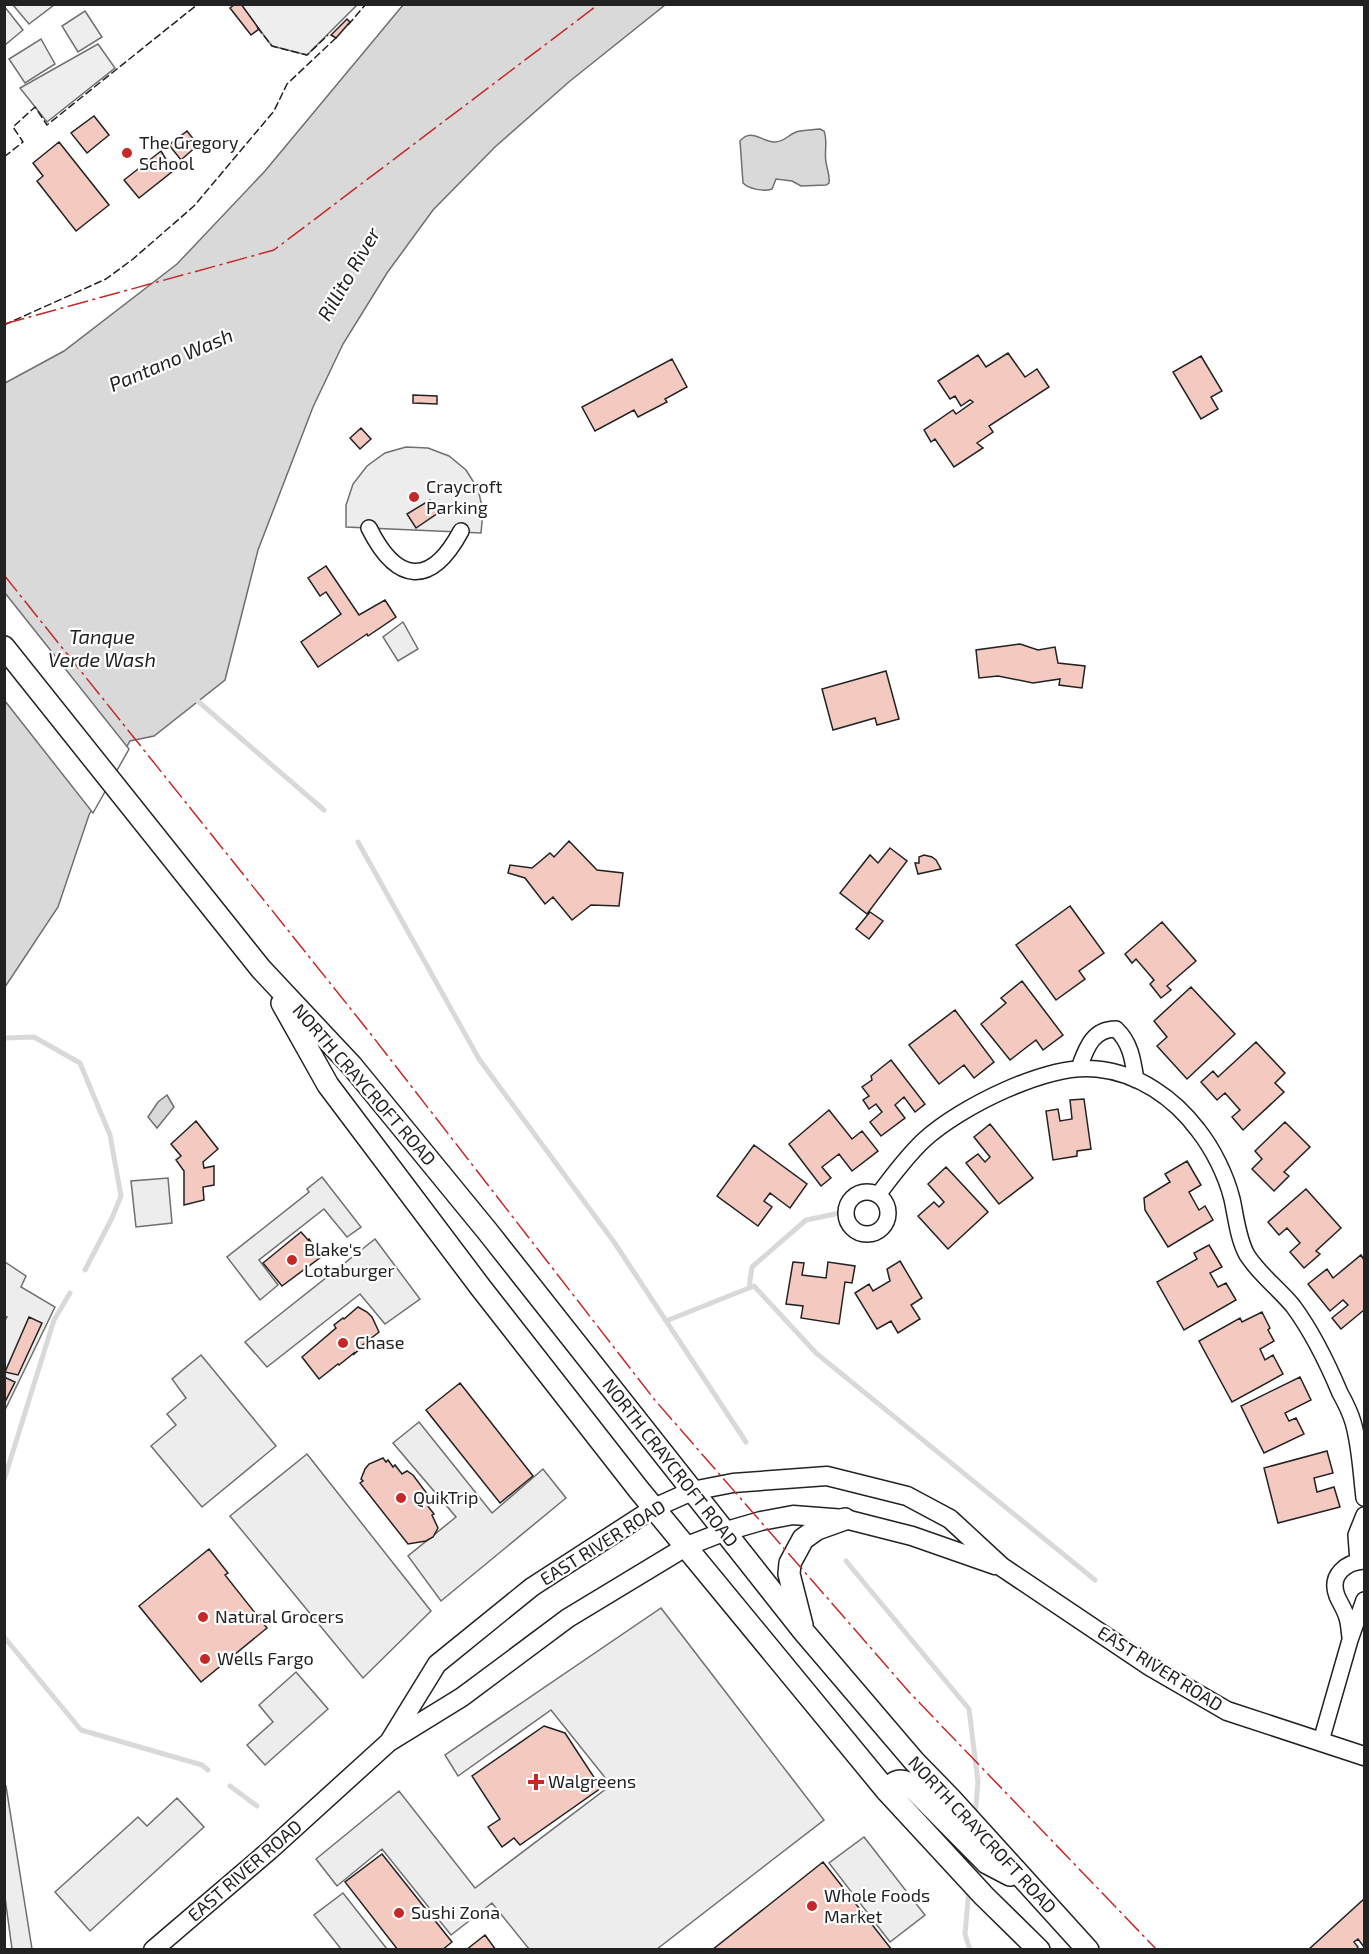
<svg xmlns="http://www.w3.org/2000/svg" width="1369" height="1954" viewBox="0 0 1369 1954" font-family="'Exo 2',sans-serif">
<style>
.green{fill:#eee;stroke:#6f6f6f;stroke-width:1.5}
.parking{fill:#ededed;stroke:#6f6f6f;stroke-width:1.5}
.water{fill:#d9d9d9;stroke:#6f6f6f;stroke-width:1.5}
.pier{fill:#fff;stroke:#6f6f6f;stroke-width:1.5}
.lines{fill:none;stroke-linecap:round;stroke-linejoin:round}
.stream{stroke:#d9d9d9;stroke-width:5}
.building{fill:#f3c9c0;stroke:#222;stroke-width:1.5}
.minor-casing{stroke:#222;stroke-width:18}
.tertiary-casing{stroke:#222;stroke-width:21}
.secondary-casing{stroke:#222;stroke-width:24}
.minor{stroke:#fff;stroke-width:15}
.tertiary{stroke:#fff;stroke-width:18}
.secondary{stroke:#fff;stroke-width:21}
.fence{stroke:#222;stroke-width:1.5;stroke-dasharray:8 3;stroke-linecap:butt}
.power{stroke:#c62828;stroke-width:1.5;stroke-dasharray:21 4.5 3 4.5;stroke-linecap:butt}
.poi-dot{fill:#c62828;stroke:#fff;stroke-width:2}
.labels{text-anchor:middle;stroke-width:4.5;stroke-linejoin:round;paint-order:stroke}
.poi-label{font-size:18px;fill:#222;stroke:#fff;text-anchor:start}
.street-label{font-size:18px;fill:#222;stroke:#fff}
.water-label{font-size:20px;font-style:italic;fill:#222;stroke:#fff}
</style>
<rect width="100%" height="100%" fill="#fff"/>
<path class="green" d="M13 5H54L29 24Z
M241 5H357L307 55 272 46Z
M4 6 23 30 5 45H4Z
M85 11 102 37 78 52 62 26Z
M41 39 55 64 25 83 9 59Z
M98 44 115 68 47 122 20 88Z"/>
<path class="parking" d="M406 447 428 448 449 456 466 470 478 489 483 511 481 533 346 527V505L353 484 367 466 385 453Z
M403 622 418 649 398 661 383 637Z
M322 1177 361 1227 347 1237 324 1209 259 1260 278 1285 260 1300 227 1257 309 1192 307 1189Z
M168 1178 172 1223 136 1227 131 1181Z
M375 1239 420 1299 385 1324 360 1294 267 1367 245 1342Z
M5 1262 26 1276 21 1287 55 1307 5 1410 4 1322 7 1317 4 1316Z
M201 1355 276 1446 202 1507 151 1446 176 1425 167 1414 186 1398 172 1379Z
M419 1422 492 1513 543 1469 566 1498 441 1601 408 1556 456 1517 393 1443Z
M307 1454 431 1611 363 1678 230 1516Z
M661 1608 824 1820 657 1949H529L492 1903 451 1935 382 1849 337 1886 316 1859 399 1791 475 1888 611 1785 551 1710 458 1776 445 1755Z
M296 1672 328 1709 265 1765 247 1745 273 1722 259 1705Z
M5 1786H6L32 1949H12L4 1890Z
M177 1798 204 1827 90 1931 55 1892 138 1817 147 1826Z
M864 1837 925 1915 890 1942 829 1863Z
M343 1893 387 1949H341L314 1915Z"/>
<path class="water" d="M403 5H665L570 81 495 147 433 210 387 273 343 344 313 407 258 550 225 680 154 736 130 741 89 815 58 907 5 987V383L64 351 177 264 265 171Z
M820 129 824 131C828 141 824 152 826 162 827 170 830 174 829 183L826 185 801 186 792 181 776 179 772 189C764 192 749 189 743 183L740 141C751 128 761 141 774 142 783 143 788 135 796 132 803 130 812 130 820 129Z
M167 1095 174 1107 157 1128 148 1117 158 1102Z"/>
<path class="pier" d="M5 593 129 749 93 813 5 701Z"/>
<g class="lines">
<path class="stream" d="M193 697 324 810
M358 842 479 1059 614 1242 746 1442
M4 1038 34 1037 80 1063 110 1135 121 1196 112 1218 85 1270
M749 1288 752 1267 806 1220 840 1213
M666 1321 754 1286 816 1353 1095 1580
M4 1480 54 1320 70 1293
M846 1561 969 1709 978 1782 975 1817
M4 1637 81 1730 202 1765 208 1770
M230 1786 257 1806
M969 1889 965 1934 970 1950"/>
</g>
<path class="building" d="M235 4H241L259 29 251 35 230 8Z
M347 19 350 22 336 38 331 35Z
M94 116 109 135 87 153 71 133Z
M187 131 198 145 181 160 169 145Z
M59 142 109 205 76 231 37 181 43 176 33 163Z
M161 151 173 171 139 198 124 180Z
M1008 353 1025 377 1037 369 1049 387 989 426 993 432 977 443 983 448 954 467 935 439 931 442 924 430 953 410 956 414 973 402 970 400 961 406 955 396 950 399 938 381 978 355 986 367Z
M1201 356 1222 391 1211 397 1218 409 1201 419 1173 372Z
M672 359 687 387 665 399 667 402 638 417 634 410 595 431 582 407Z
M413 395 437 396V404L413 403Z
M361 428 371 439 360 449 350 438Z
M430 500 438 513 416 528 407 514Z
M326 566 359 615 385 600 396 617 368 636 367 634 318 667 301 642 341 614 326 592 320 596 308 578Z
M1020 644 1038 650 1055 647 1058 663 1085 666 1082 688 1059 685 1060 679 1033 683 998 676 979 678 976 650Z
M886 671 899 719 877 725 875 718 833 730 822 689Z
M569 841 597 870 623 873 619 906 591 905 572 920 553 897 545 904 525 878 508 873 510 865 532 868 550 853 554 857Z
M890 848 907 861 867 914 840 893 870 855 878 863Z
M924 855 932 857 936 860 941 869 918 874 915 863H919V857Z
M1070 906 1104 953 1079 971 1085 979 1056 1000 1016 945Z
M870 912 883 921 869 939 856 929Z
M1162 922 1196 961 1167 986 1171 990 1161 998 1150 984 1154 980 1136 959 1132 963 1125 954Z
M1022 981 1063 1035 1043 1050 1036 1040 1010 1060 981 1024 1006 1003 1001 998Z
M1191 987 1235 1034 1187 1079 1157 1046 1167 1037 1154 1021Z
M955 1010 994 1062 974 1078 964 1065 939 1084 909 1045Z
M1256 1042 1285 1073 1275 1083 1284 1092 1243 1130 1232 1117 1240 1110 1225 1093 1217 1100 1201 1082 1213 1071 1218 1077Z
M891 1060 925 1104 915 1112 904 1097 895 1105 905 1118 881 1136 870 1122 882 1112 876 1104 869 1109 863 1100 869 1096 862 1087 872 1080 871 1076Z
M1084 1099 1091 1149 1077 1151V1156L1053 1160 1046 1111 1058 1109 1060 1121 1072 1119 1070 1100Z
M829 1110 852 1139 862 1131 878 1151 852 1171 839 1154 822 1167 831 1178 821 1186 789 1144Z
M196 1121 218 1149 203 1162 204 1168 214 1166V1185L203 1187 204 1200 184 1205V1171L176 1160 181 1156 171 1144Z
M1285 1122 1310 1147 1284 1172 1289 1176 1274 1191 1252 1169 1262 1159 1255 1151Z
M990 1124 1033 1178 999 1204 966 1163 978 1154 985 1162 990 1157 974 1137Z
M754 1145 807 1184 790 1208 770 1193 764 1201 772 1207 758 1226 717 1196Z
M1187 1161 1201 1185 1189 1192 1199 1210 1205 1206 1213 1220 1168 1247 1145 1210 1144 1198 1170 1182 1165 1174Z
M946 1167 988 1212 948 1249 918 1216 934 1202 939 1207 944 1202 928 1184Z
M1306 1189 1341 1228 1316 1251 1320 1254 1304 1268 1290 1252 1300 1243 1287 1228 1279 1235 1268 1222Z
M301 1232 308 1240 309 1239 321 1257 282 1286 263 1263Z
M1209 1245 1222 1267 1210 1273 1218 1287 1226 1283 1236 1300 1184 1330 1157 1282 1197 1259 1194 1253Z
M1361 1255 1364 1260V1310L1341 1329 1332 1318 1348 1305 1343 1300 1330 1311 1308 1284 1327 1269 1333 1278Z
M900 1261 922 1298 911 1305 920 1319 898 1333 891 1321 877 1329 855 1293 869 1284 873 1291 890 1281 887 1269Z
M793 1262 804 1263 802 1275 826 1278 828 1262 855 1266 852 1283 845 1282 839 1324 801 1318 803 1306 786 1304Z
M358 1307 367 1312 372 1317 379 1332 360 1347 361 1348 354 1354V1353L339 1365 338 1364 319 1379 302 1357 336 1328 334 1325 343 1318 344 1319Z
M1262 1312 1270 1328 1268 1330 1274 1341 1260 1349 1265 1360 1273 1355 1283 1374 1232 1402 1199 1341 1240 1318 1242 1322Z
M29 1317 42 1323 18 1375 5 1372Z
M4 1377 15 1382 4 1404Z
M1300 1377 1311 1400 1285 1413 1289 1421 1296 1418 1304 1434 1264 1453 1241 1406Z
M460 1383 533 1476 500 1503 426 1410Z
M1327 1451 1333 1473 1314 1478 1317 1492 1334 1487 1340 1507 1278 1523 1264 1468Z
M383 1458 386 1462 388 1460 393 1467 395 1465 402 1474 407 1471 413 1475 428 1495 430 1501 427 1505 434 1514 432 1515 438 1528 433 1537 426 1541 408 1544 360 1483 363 1481 361 1479 365 1469 369 1464Z
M209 1549 228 1573 225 1575 267 1628 201 1682 139 1606Z
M544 1726 565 1733 601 1788 520 1845 514 1838 502 1847 488 1827 500 1819 472 1776Z
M382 1854 452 1942 442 1950H398L345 1882Z
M823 1862 892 1950H712Z
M1364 1899V1947L1358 1939 1354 1942 1358 1947 1356 1950H1308Z
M485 1935 496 1950H466Z"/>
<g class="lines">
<g class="minor-casing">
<path id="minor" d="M369 528C397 584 431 587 461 531
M1079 1068C1086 1049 1092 1029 1116 1029 1131 1043 1133 1061 1136 1080
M846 1213a21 21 0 1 1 42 0a21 21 0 1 1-42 0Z
M878 1195C892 1176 907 1156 924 1140 960 1107 1048 1063 1097 1069 1138 1073 1174 1098 1198 1130 1213 1149 1226 1175 1232 1199 1236 1217 1238 1239 1247 1255 1259 1274 1279 1289 1293 1306 1313 1333 1327 1362 1340 1393 1345 1402 1350 1412 1353 1422 1360 1446 1361 1473 1364 1498
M1358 1562 1356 1535 1364 1515
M1350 1637C1349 1631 1349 1624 1347 1618 1345 1610 1340 1603 1337 1596 1329 1575 1346 1562 1364 1561
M1321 1741 1350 1640 1364 1600"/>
</g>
<g class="tertiary-casing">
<path id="tertiary" d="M389 1742 437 1664 532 1587 654 1508 692 1491 733 1483 827 1476 907 1496 950 1519 1002 1567 1151 1667 1227 1711 1364 1756
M153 1950 270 1850 389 1742 462 1697 568 1618 687 1546 723 1532 761 1521 793 1515 845 1519 912 1536 995 1565"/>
</g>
<g class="secondary-casing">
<path id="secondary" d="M4 647 261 969 352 1066 488 1232 804 1632 914 1761 951 1799 1088 1950
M282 1003 328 1085 481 1288 639 1490 886 1790 984 1896 1039 1950
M802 1625 789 1574 790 1563 803 1539 817 1529 845 1519
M886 1790C893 1783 898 1778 908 1783L987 1863 1010 1875"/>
</g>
<use href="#minor" class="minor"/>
<use href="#tertiary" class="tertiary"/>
<use href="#secondary" class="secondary"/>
<path class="fence" d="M348 25 366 4
M257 27 272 46 307 55 328 35
M4 157 23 142 13 127 35 107 47 125 198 4
M4 325 106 279 133 259 194 206 274 111 287 84 338 36"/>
<path class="power" d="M4 324 274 250 599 4
M4 575 370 1033 654 1399 910 1693 1157 1950"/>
</g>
<g class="poi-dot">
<circle cx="127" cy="153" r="6"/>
<circle cx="414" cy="497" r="6"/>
<circle cx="292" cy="1260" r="6"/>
<circle cx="343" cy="1343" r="6"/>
<circle cx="401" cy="1498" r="6"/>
<circle cx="203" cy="1617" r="6"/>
<circle cx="205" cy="1659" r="6"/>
<path d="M533 1773h6v6h6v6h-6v6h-6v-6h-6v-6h6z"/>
<circle cx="812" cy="1906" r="6"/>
<circle cx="399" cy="1913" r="6"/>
</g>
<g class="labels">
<g class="poi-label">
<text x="139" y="149">The Gregory<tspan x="139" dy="21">School</tspan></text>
<text x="426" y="493">Craycroft<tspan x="426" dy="21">Parking</tspan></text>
<text x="304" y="1256">Blake's<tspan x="304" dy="21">Lotaburger</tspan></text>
<text x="355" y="1349">Chase</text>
<text x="413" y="1504">QuikTrip</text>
<text x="215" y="1623">Natural Grocers</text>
<text x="217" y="1665">Wells Fargo</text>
<text x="548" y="1788">Walgreens</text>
<text x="824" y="1902">Whole Foods<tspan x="824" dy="21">Market</tspan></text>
<text x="411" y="1919">Sushi Zona</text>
</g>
<g class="street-label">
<text transform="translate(364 1085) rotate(49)" y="6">NORTH CRAYCROFT ROAD</text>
<text transform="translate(670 1463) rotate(52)" y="6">NORTH CRAYCROFT ROAD</text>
<text transform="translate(603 1543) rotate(-32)" y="6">EAST RIVER ROAD</text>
<text transform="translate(1160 1669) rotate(32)" y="6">EAST RIVER ROAD</text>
<text transform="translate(982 1835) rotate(47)" y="6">NORTH CRAYCROFT ROAD</text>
<text transform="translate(245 1871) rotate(-41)" y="6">EAST RIVER ROAD</text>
</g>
<g class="water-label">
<text transform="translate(349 274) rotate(-60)" y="7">Rillito River</text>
<text transform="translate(171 360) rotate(-23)" y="7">Pantano Wash</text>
<text x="102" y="644">Tanque<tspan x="102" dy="23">Verde Wash</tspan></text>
</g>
</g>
<rect width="1369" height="1954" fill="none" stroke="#222222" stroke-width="12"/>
</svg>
